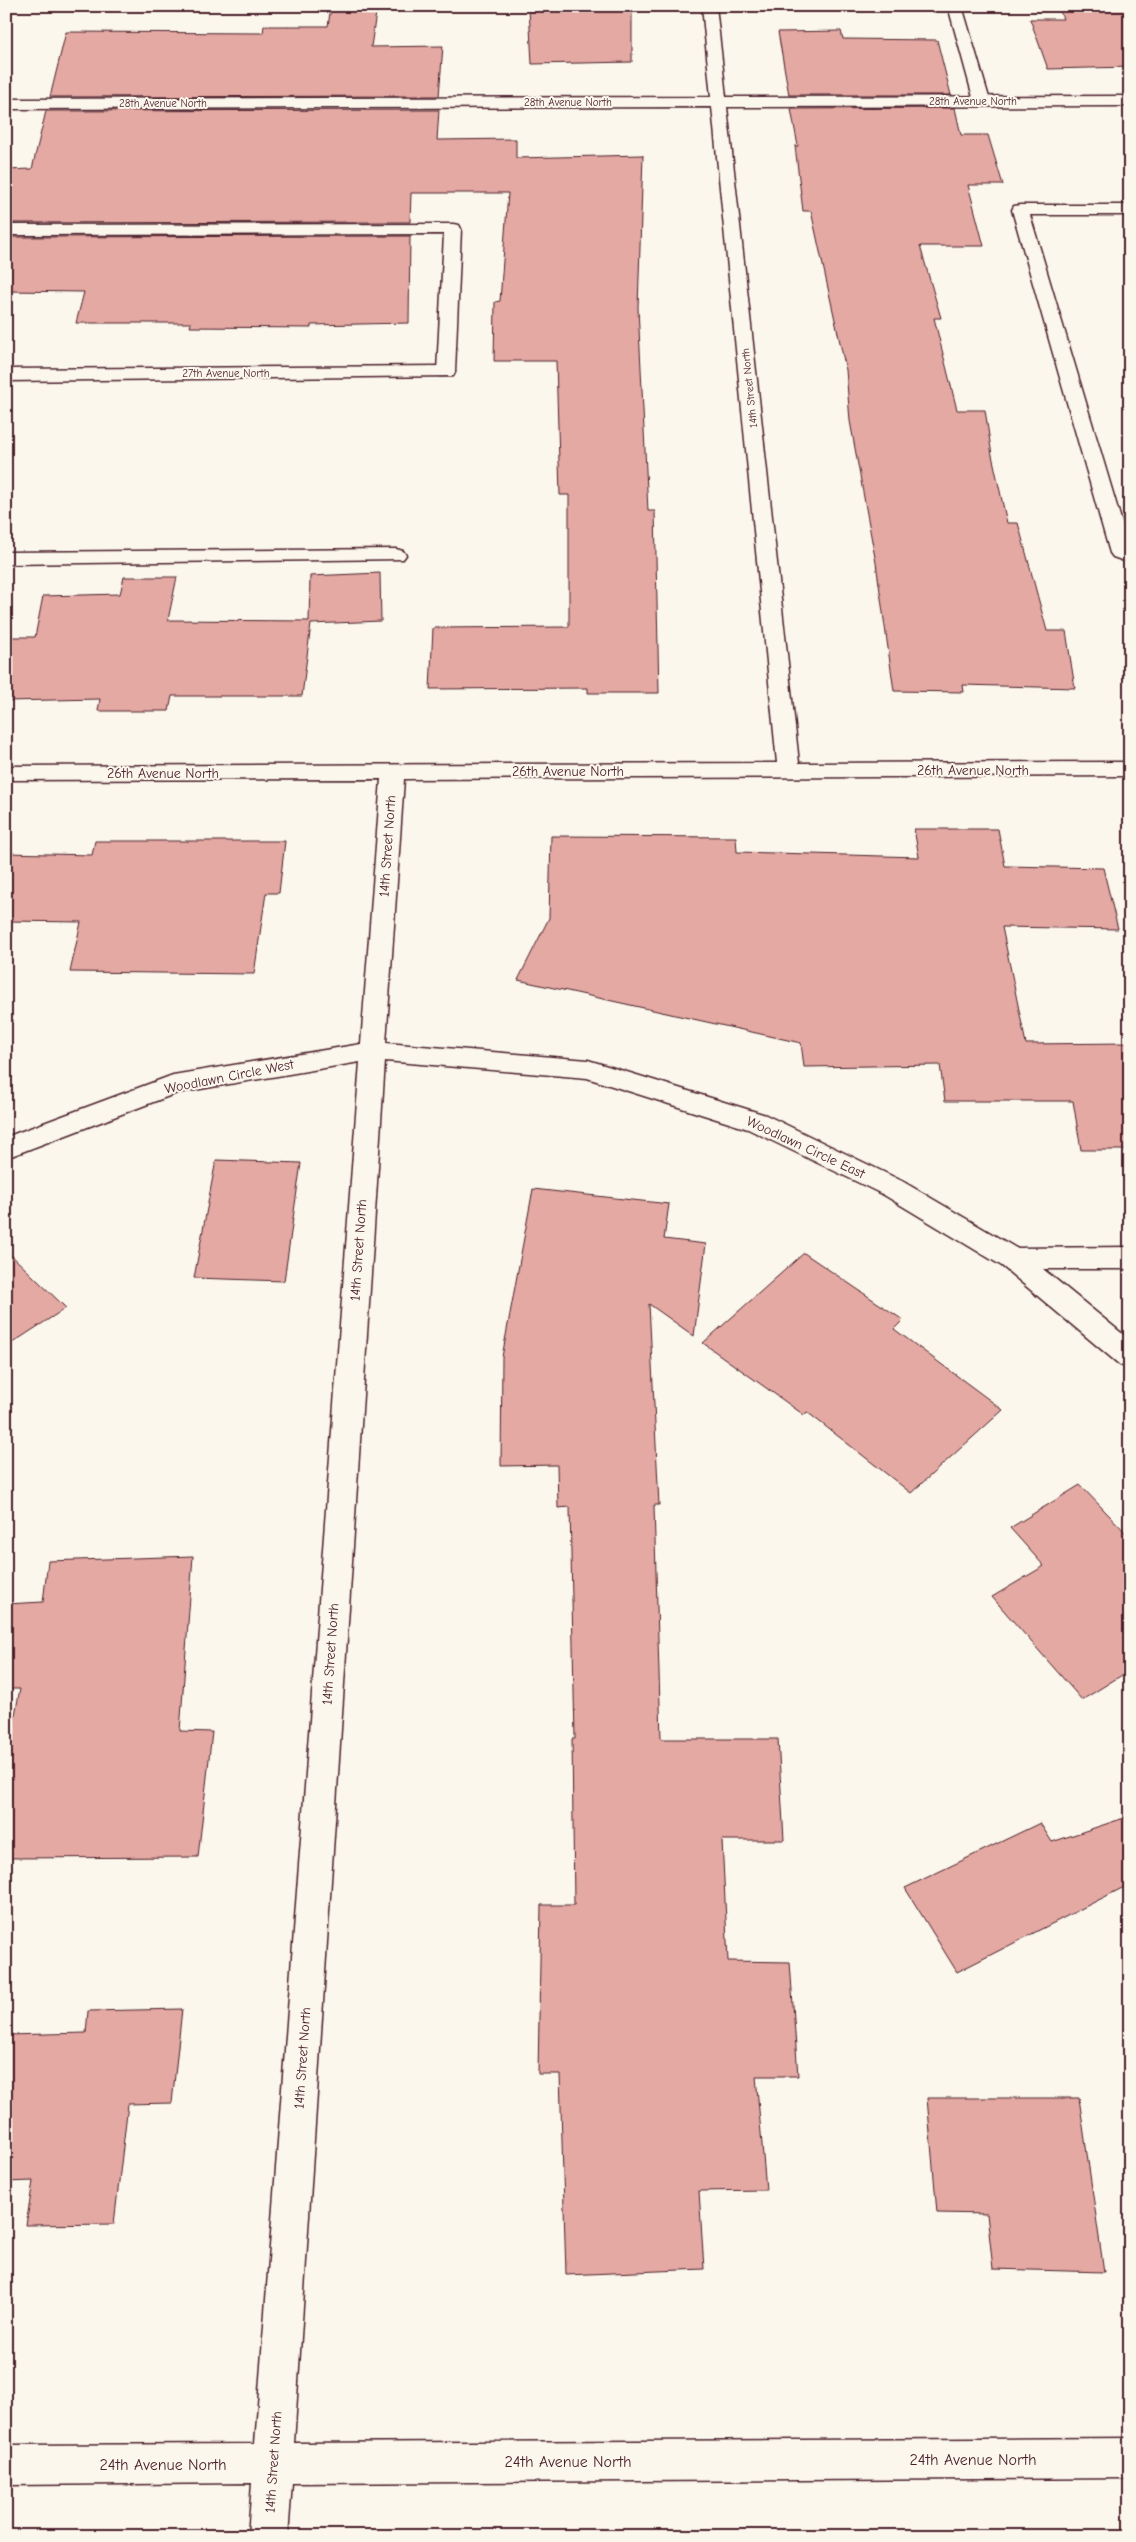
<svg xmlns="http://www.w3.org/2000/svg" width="1136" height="2542" viewBox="0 0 1136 2542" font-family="'Comic Neue',sans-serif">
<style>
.building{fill:#e3a9a2;stroke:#4a1f2b}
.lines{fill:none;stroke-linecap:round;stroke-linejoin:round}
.service-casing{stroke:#4a1f2b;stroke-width:3}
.minor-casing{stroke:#4a1f2b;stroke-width:3}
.service{fill:#fbf7ec;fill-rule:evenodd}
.minor{fill:#fbf7ec;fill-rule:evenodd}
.labels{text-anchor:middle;stroke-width:4;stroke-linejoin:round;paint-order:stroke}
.far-street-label{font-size:11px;fill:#4a1f2b;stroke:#fbf7ec}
.street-label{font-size:14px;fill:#4a1f2b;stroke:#fbf7ec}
.near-street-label{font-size:16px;fill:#4a1f2b;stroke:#fbf7ec}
</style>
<rect width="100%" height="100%" fill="#fbf7ec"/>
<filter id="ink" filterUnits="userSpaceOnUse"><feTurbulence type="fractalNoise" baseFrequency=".02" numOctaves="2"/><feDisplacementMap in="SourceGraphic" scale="10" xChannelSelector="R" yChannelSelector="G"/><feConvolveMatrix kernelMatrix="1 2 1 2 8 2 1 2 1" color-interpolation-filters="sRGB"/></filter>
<g filter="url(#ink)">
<path class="building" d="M331 6H377L371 47 443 46 439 96 50 97 66 32 263 33 264 26H328Z
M532 6H632V62L532 64 529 9H532Z
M1058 6H1130V67L1048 69 1030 19H1063Z
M841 31 843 39 937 40 951 95H789L778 32Z
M955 108 961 135H988L1003 185H968L984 246H920L941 318H934L957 410H985L992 455 1007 523H1018L1047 631H1066L1075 688 963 685 964 692 894 691 876 563 850 421 846 370 811 211H803L795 146H798L791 109Z
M439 110 437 140 516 139V158L643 155 638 308 648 511H655L659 693H588V688L430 689 433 628 569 627V495H560L556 361H494L495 302 500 301 508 193H411L410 222 6 223V170L32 169 46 111Z
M410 236 409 323 311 325V328L190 327 191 323H76L84 292 6 291V237Z
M380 573 381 621 311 624 302 696H172L169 711H98L100 699 6 701V637H35L43 596 120 594 124 577H177L168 620 309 621 310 576Z
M914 829H998L1005 866 1103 868 1118 929 1002 927 1026 1044 1130 1043V1150H1081L1073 1101H945L940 1065 804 1067 801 1043 518 980 549 918 551 836 736 837 737 852 919 857Z
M95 841H285L279 893H266L254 974 70 972 81 922 6 921V853L92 855Z
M216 1160 301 1163 284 1281 194 1278Z
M533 1189 669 1204 664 1239 706 1244 694 1336 649 1304 659 1505H654L661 1739H778L784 1840H722L728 1961 790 1962 798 2076H756L766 2190 699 2191 704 2269 566 2275 560 2074H538L541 1905H574L572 1739H575L570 1507 558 1508 557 1465 501 1466 502 1357Z
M6 1250 66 1308 6 1347Z
M804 1253 903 1320 894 1329 1003 1410 911 1493 807 1412 804 1415 703 1343Z
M1080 1485 1130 1537V1670L1082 1700 992 1597 1044 1566 1010 1528Z
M193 1556 180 1731 212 1732 198 1857 6 1858V1761L20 1689H6V1604L43 1602 48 1561Z
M1130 1816V1884L957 1972 905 1888 1040 1823 1052 1842Z
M182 2009 172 2103 128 2104 114 2224 26 2225 33 2181 6 2182V2035L86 2033 88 2011Z
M927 2098H1079L1104 2272 993 2269 987 2214 937 2213Z"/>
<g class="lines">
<g class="service-casing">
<path id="service" d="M948 6H962L990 101 988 104 982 106 974 101Z
M1020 205H1130V215H1030L1130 550V563L1113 557 1110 553 1012 210 1014 206Z
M453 224 459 225 461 229 455 372 453 376H439L437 372 444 234 6 235V225Z
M396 549 403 551 406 555 403 559 6 564V552Z"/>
</g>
<g class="minor-casing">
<path id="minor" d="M702 6H716L726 97 1130 96V106L727 107 799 763 1130 762V776L404 779 386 1043 588 1060 766 1115 902 1181 1016 1248 1130 1247V1269H1043L1130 1340V1368L1120 1365 1002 1266 884 1195 748 1129 587 1078 385 1061 294 2443 1130 2438V2478L292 2483 288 2536H248L252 2483 6 2485V2445L255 2444 360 1062 177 1093 6 1158V1137L173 1075 361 1044 381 779 6 780V766L777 763 712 107 6 109V99L711 97Z
M446 366 453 368 455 372 453 376 6 381V369Z"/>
</g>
<use href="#service" class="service"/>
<use href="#minor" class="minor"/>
</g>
</g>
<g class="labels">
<g class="far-street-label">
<text x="973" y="105">28th Avenue North</text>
<text x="568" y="106">28th Avenue North</text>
<text x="163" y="107">28th Avenue North</text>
<text x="226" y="377">27th Avenue North</text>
<text transform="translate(749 388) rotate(-96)" y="4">14th Street North</text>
</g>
<g class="street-label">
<text x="973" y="775">26th Avenue North</text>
<text x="568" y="776">26th Avenue North</text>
<text x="163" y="778">26th Avenue North</text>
<text transform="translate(387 846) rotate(-86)" y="5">14th Street North</text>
<text transform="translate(229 1076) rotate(-11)" y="5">Woodlawn Circle West</text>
<text transform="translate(806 1147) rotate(25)" y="5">Woodlawn Circle East</text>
<text transform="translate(358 1250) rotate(-86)" y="5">14th Street North</text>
<text transform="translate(330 1654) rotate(-86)" y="5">14th Street North</text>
<text transform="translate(302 2058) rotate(-86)" y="5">14th Street North</text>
<text transform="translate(273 2462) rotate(-86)" y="5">14th Street North</text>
</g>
<g class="near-street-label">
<text x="973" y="2465">24th Avenue North</text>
<text x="568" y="2467">24th Avenue North</text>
<text x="163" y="2470">24th Avenue North</text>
</g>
</g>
<rect width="1136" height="2542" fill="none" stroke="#fbf7ec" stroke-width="25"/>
<rect x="12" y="12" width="1111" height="2517" fill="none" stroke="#4a1f2b" stroke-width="2" filter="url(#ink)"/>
</svg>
